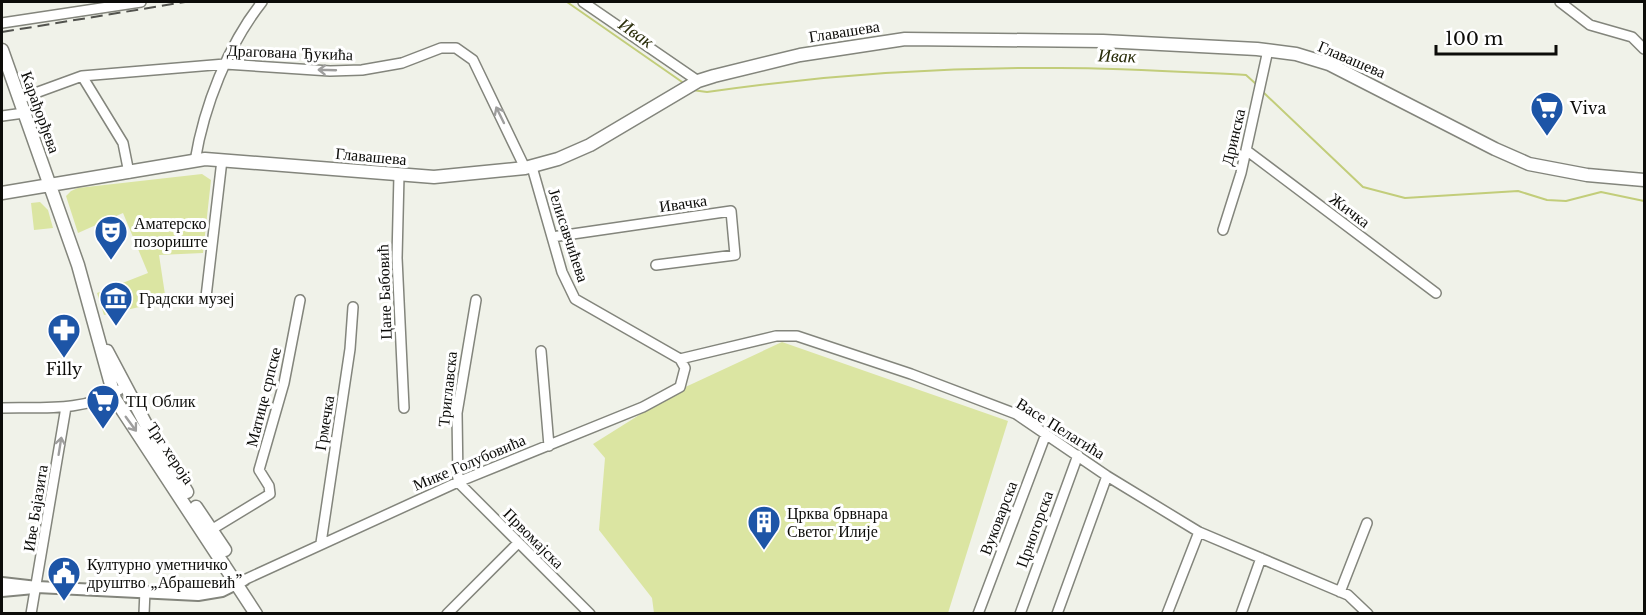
<svg xmlns="http://www.w3.org/2000/svg" width="1646" height="615" viewBox="0 0 1646 615" font-family="'Libre Baskerville',serif">
<style>
.green{fill:#dbe5a2}
.lines{fill:none;stroke-linecap:round;stroke-linejoin:round}
.stream{stroke:#c2cd7a;stroke-width:2}
.minor-casing{stroke:#83857c;stroke-width:12}
.tertiary-casing{stroke:#83857c;stroke-width:14}
.secondary-casing{stroke:#83857c;stroke-width:15}
.minor{stroke:#fff;stroke-width:9}
.tertiary{stroke:#fff;stroke-width:10}
.secondary{stroke:#fff;stroke-width:12}
.rail{stroke:#52534e;stroke-width:2;stroke-dasharray:12 6;stroke-linecap:butt}
.oneway{stroke:#9e9e9d}
.labels{text-anchor:middle;stroke-width:6;stroke-linejoin:round;paint-order:stroke}
.street-label{font-size:16px;fill:#0c0c09;stroke:#fff}
.poi-label{font-size:16px;fill:#0c0c09;stroke:#fff;text-anchor:start}
.water-label{font-size:18px;font-style:italic;fill:#282c08;stroke:#fff}
</style>
<rect width="100%" height="100%" fill="#f0f2e9"/>
<path class="green" d="M202 174 211 180 203 253 159 255 166 301 104 315 97 293 148 273 123 213 78 233 66 196 71 191 78 188Z
M40 202 48 210 53 228 34 230 31 203Z
M782 342 1008 421 948 613H654L652 598 599 530 605 458 593 444 679 390Z"/>
<g class="lines">
<path class="stream" d="M567 2 685 84
M692 90 707 92C824 75 942 67 1060 68 1122 68 1184 72 1246 75L1256 84
M1262 91 1363 187 1405 198 1518 191 1547 200 1566 201 1601 192 1644 201"/>
<g class="minor-casing">
<path id="minor" d="M583 2 698 81
M1560 2 1590 25 1632 37 1644 49
M2 23 141 2
M82 76 123 143 129 173
M19 99 82 76 225 64 330 71 362 70 402 63 441 48H456L473 60 525 168
M2 116 24 113
M1246 150 1436 293
M195 161C204 106 228 45 262 2
M532 167 562 272 575 299 680 359
M399 175 397 258 404 408
M1223 230 1241 173 1268 50
M552 237 731 211 735 255 656 265
M206 297 222 160
M476 300 457 413 458 482 590 614
M541 351 549 446
M680 359 776 336H797L911 374 1016 414 1107 476 1199 532 1348 595 1368 614
M2 408C40 407 85 412 119 390
M206 533 270 494 269 486 259 470 284 383 300 300
M321 543 350 349 353 307
M244 580 458 482 643 407 680 387 685 368 680 359
M1340 592 1367 523
M31 614 66 407
M144 614 145 590
M447 614 518 543
M978 614 1046 434
M1020 614 1078 455
M1057 614 1107 476
M1167 614 1199 532
M1241 614 1261 558"/>
</g>
<g class="tertiary-casing">
<path id="tertiary" d="M2 583 37 587 198 595 222 591 244 580
M2 591 34 588"/>
</g>
<g class="secondary-casing">
<path id="secondary" d="M2 50 78 265 115 399 256 614
M2 193 205 159 434 177 525 168 558 159 590 145 698 81 714 76 800 55 905 39 1103 41 1257 49 1296 54 1329 64 1495 149 1529 164 1587 175 1644 180
M107 351 150 432 187 492
M196 507 225 550"/>
</g>
<use href="#minor" class="minor"/>
<use href="#tertiary" class="tertiary"/>
<use href="#secondary" class="secondary"/>
<path class="rail" d="M2 32 185 2"/>
</g>
<defs><path id="oneway-shaft" d="M-6 0H5M1.5-3L5.5 0L1.5 3" fill="none" stroke-width="1.6" stroke-linecap="round" stroke-linejoin="round" transform="scale(1.5)"/></defs>
<g class="oneway">
<use href="#oneway-shaft" transform="translate(327 70) rotate(-178)"/>
<use href="#oneway-shaft" transform="translate(500 115) rotate(-116)"/>
<use href="#oneway-shaft" transform="translate(131 424) rotate(54)"/>
<use href="#oneway-shaft" transform="translate(60 446) rotate(-81)"/>
</g>
<defs>
<g id="supermarket-pin" transform="scale(1.725)"><path d="M0 17L-7.5 6A9.5 9.5 0 1 1 7.5 6Z" fill="#1d55a7" stroke="#fff"/><path d="M-6-5.5h2.5l.6 2H6L4.5 2H-2.5L-4.4-4H-6ZM-1.5 3.2a1.3 1.3 0 1 0 .1 0ZM3 3.2a1.3 1.3 0 1 0 .1 0Z" fill="#fff"/></g>
<g id="theatre-pin" transform="scale(1.725)"><path d="M0 17L-7.5 6A9.5 9.5 0 1 1 7.5 6Z" fill="#1d55a7" stroke="#fff"/><path d="M-5-5.5Q0-4 5-5.5V0Q5 5 0 6Q-5 5-5 0ZM-3.3-2.5H-1v1.5H-3.3ZM1-2.5H3.3v1.5H1ZM-2.8 1Q0 5.5 2.8 1Z" fill="#fff"/></g>
<g id="museum-pin" transform="scale(1.725)"><path d="M0 17L-7.5 6A9.5 9.5 0 1 1 7.5 6Z" fill="#1d55a7" stroke="#fff"/><path d="M0-6L6-3V-2H-6V-3ZM-5-1h2V3h-2ZM-1-1h2V3h-2ZM3-1h2V3H3ZM-6 4H6V6H-6Z" fill="#fff"/></g>
<g id="pharmacy-pin" transform="scale(1.725)"><path d="M0 17L-7.5 6A9.5 9.5 0 1 1 7.5 6Z" fill="#1d55a7" stroke="#fff"/><path d="M-2-6h4v4h4v4h-4v4h-4v-4h-4v-4h4Z" fill="#fff"/></g>
<g id="building-pin" transform="scale(1.725)"><path d="M0 17L-7.5 6A9.5 9.5 0 1 1 7.5 6Z" fill="#1d55a7" stroke="#fff"/><path d="M-4-6H4V6H1V3H-1V6H-4ZM-2.5-4.3h1.7v1.8h-1.7ZM.8-4.3h1.7v1.8H.8ZM-2.5-1h1.7V.8h-1.7ZM.8-1h1.7V.8H.8Z" fill="#fff"/></g>
<g id="civic-pin" transform="scale(1.725)"><path d="M0 17L-7.5 6A9.5 9.5 0 1 1 7.5 6Z" fill="#1d55a7" stroke="#fff"/><path d="M-.6-6.5H3V-4.5H.6V-3L4-1V1h2V6H-6V1h2V-1L-.6-3ZM-1.2 2.5V6h2.4V2.5Z" fill="#fff"/></g>
</defs>
<g fill-rule="evenodd">
<use href="#supermarket-pin" x="1547" y="108"/>
<use href="#theatre-pin" x="111" y="232"/>
<use href="#museum-pin" x="116" y="298"/>
<use href="#pharmacy-pin" x="64" y="330"/>
<use href="#supermarket-pin" x="103" y="401"/>
<use href="#building-pin" x="764" y="522"/>
<use href="#civic-pin" x="64" y="573"/>
</g>
<g class="labels">
<g class="street-label">
<text transform="translate(844 31) rotate(-9)" y="6">Главашева</text>
<text transform="translate(290 52) rotate(2)" y="6">Драгована Ђукића</text>
<text transform="translate(1352 59) rotate(23)" y="6">Главашева</text>
<text transform="translate(41 112) rotate(70)" y="6">Карађорђева</text>
<text transform="translate(1233 137) rotate(-77)" y="6">Дринска</text>
<text transform="translate(371 156) rotate(5)" y="6">Главашева</text>
<text transform="translate(683 203) rotate(-8)" y="6">Ивачка</text>
<text transform="translate(1350 210) rotate(37)" y="6">Жичка</text>
<text transform="translate(569 235) rotate(72)" y="6">Јелисавчићева</text>
<text transform="translate(384 292) rotate(-92)" y="6">Цане Бабовић</text>
<text transform="translate(447 389) rotate(-84)" y="6">Триглавска</text>
<text transform="translate(263 397) rotate(-76)" y="6">Матице српске</text>
<text transform="translate(324 423) rotate(-81)" y="6">Грмечка</text>
<text transform="translate(1061 428) rotate(32)" y="6">Васе Пелагића</text>
<text transform="translate(171 453) rotate(56)" y="6">Трг хероја</text>
<text transform="translate(469 462) rotate(-23)" y="6">Мике Голубовића</text>
<text transform="translate(35 508) rotate(-81)" y="6">Иве Бајазита</text>
<text transform="translate(998 518) rotate(-69)" y="6">Вуковарска</text>
<text transform="translate(1034 529) rotate(-70)" y="6">Црногорска</text>
<text transform="translate(534 538) rotate(45)" y="6">Првомајска</text>
</g>
<g class="poi-label">
<text x="1570" y="114">Viva</text>
<text x="134" y="229">Аматерско<tspan x="134" dy="18">позориште</tspan></text>
<text x="139" y="304">Градски музеј</text>
<text x="64" y="375" text-anchor="middle">Filly</text>
<text x="126" y="407">ТЦ Облик</text>
<text x="787" y="519">Црква брвнара<tspan x="787" dy="18">Светог Илије</tspan></text>
<text x="87" y="570">Културно уметничко<tspan x="87" dy="18">друштво „Абрашевић”</tspan></text>
</g>
<g class="water-label">
<text transform="translate(636 33) rotate(35)" y="6">Ивак</text>
<text transform="translate(1117 56) rotate(2)" y="6">Ивак</text>
</g>
</g>
<rect width="1646" height="615" fill="none" stroke="#0c0c09" stroke-width="6"/>
<path d="M1436 45v9h120v-9" fill="none" stroke="#0c0c09" stroke-width="3"/>
<text x="1445" y="45" font-size="18" fill="#0c0c09" stroke="#ffffff" stroke-width="4.5" paint-order="stroke">100 m</text>
</svg>
